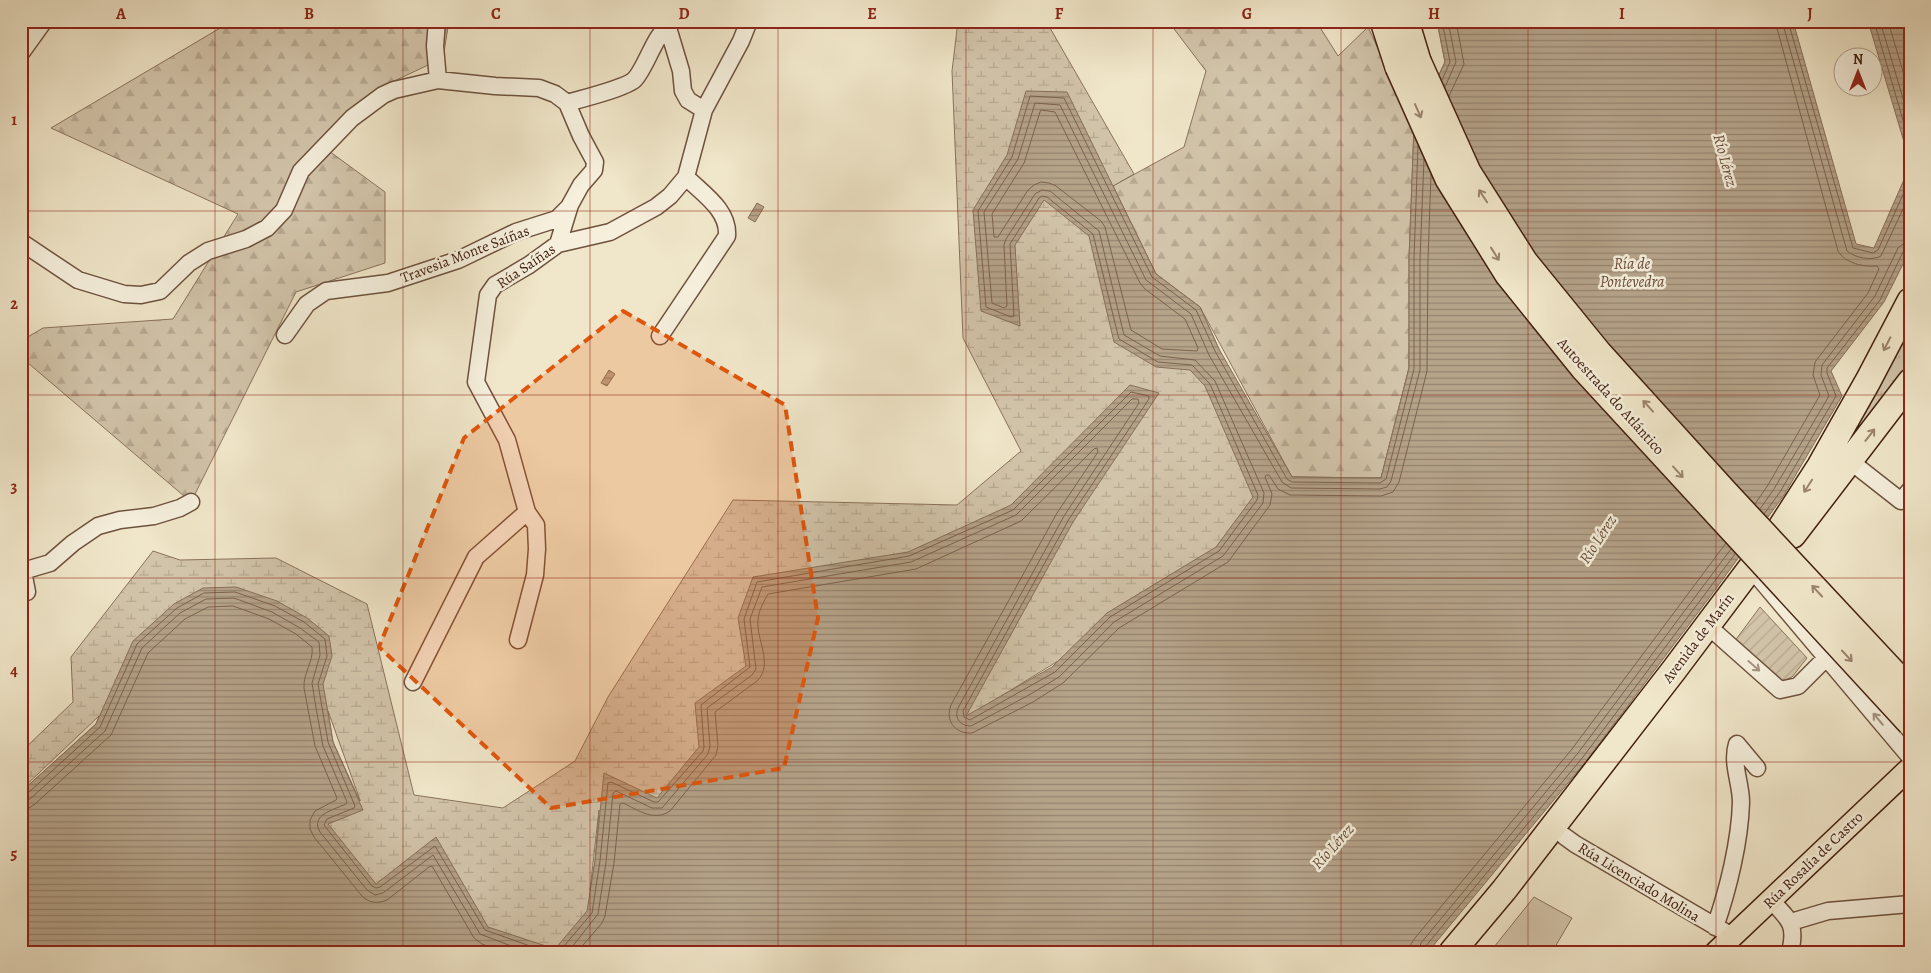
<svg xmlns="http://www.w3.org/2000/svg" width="1931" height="973" viewBox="0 0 1931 973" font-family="Alegreya,serif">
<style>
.grass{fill:url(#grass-tufts);stroke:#8a725d}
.forest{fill:url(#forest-firs);stroke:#8a725d}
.wetland{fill:url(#wetland-marsh);stroke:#8a725d;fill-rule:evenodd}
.park{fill:#d2c4aa;stroke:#8a725d}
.garden{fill:url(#garden-furrows);stroke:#8a725d}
.water{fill:url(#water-rules);stroke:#876f59}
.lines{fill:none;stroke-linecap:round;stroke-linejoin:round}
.shore{stroke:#7c624d;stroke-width:1}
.minor-casing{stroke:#6e523e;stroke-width:19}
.major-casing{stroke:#422010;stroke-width:24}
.highway-casing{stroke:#422010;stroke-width:28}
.minor{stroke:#f5efdc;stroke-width:16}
.major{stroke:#f0e6c9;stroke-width:21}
.highway{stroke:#f0e6c9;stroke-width:25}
.highway-bridge-casing{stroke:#422010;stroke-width:28;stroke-linecap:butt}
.highway-bridge{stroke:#f0e6c9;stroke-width:25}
.oneway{stroke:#99836c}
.oneway2{stroke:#a49280}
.marked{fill:#e0560c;fill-opacity:0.2;stroke:#e0560c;stroke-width:4;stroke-dasharray:10 6;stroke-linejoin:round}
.grid{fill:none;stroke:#8f2418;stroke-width:1;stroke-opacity:0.55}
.labels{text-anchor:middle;stroke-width:5;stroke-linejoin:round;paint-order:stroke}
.street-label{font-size:15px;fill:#422010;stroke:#f5efdc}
.water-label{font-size:16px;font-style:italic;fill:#6a4e3b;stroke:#f5efdc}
.neatline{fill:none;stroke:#8f2418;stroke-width:2}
.grid-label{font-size:16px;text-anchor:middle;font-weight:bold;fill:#8f2418}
</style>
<defs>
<pattern id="grass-tufts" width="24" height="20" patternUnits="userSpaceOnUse" patternTransform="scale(1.25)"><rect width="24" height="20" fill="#d2c4aa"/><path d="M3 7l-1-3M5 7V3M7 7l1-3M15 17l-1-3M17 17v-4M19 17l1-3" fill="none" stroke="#b6a891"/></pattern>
<pattern id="forest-firs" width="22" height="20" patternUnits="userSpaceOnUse" patternTransform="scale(1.25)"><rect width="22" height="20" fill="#d2c4aa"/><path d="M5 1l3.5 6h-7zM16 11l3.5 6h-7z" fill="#b6a891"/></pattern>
<pattern id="wetland-marsh" width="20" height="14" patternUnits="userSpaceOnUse" patternTransform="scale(1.25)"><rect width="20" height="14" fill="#d2c4aa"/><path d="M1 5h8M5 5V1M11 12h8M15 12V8" fill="none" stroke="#b6a891"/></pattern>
<pattern id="garden-furrows" width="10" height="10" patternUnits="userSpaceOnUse" patternTransform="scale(1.25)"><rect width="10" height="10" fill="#d2c4aa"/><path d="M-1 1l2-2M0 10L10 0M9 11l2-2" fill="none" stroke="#b6a891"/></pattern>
<pattern id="water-rules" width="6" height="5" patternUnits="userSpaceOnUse" patternTransform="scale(1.25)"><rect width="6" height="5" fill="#b5a38a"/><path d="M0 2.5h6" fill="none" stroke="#95846f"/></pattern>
</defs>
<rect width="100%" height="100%" fill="#f0e6c9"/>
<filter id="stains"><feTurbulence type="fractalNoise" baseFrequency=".004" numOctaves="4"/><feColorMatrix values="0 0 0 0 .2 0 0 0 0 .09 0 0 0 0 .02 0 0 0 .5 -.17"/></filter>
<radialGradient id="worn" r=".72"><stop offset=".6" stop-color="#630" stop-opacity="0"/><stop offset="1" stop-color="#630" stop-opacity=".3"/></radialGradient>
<path class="grass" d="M1910 311V365L1793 525Z"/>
<path class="forest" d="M232 21H449L443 58 390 83 318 143 385 192V263L296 292 191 502 21 357V341L43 328 173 319 238 214 51 128Z
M1168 21H1316L1338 56 1368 27 1414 127 1409 368 1381 478 1292 477 1200 307 1156 274 1113 186 1184 147 1206 71Z"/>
<path class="wetland" d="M958 21H1046L1134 174 1113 186 1156 274 1200 307 1223 358 1292 477 1381 478 1409 368V259L1414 127 1445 62 1437 21 1663 168 959 952H21V792L96 724 99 716 21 790V752L73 702 71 657 153 551 180 560 276 558 367 604 414 795 503 808 575 761 608 697 733 500 957 505 1021 451 963 338 952 71ZM1058 661C1050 674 997 701 980 709ZM328 711 360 800V801L333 742ZM599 810 595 861 590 890Z"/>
<path class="park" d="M1534 897 1572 918 1552 952H1490Z"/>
<path class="garden" d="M1760 607 1807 658 1792 677 1783 681 1734 642Z"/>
<path class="water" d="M1437 21H1793L1856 244 1874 248 1910 166V250L1884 302 1831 371 1842 396 1784 495 1715 590 1587 760 1428 952H21V792L96 724 133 641 174 604 203 588 236 587 277 601 307 618 329 636 332 656 323 684 333 742 363 810 328 824 376 884 436 837 488 927 555 949 587 911 595 861 604 773 657 798 699 747 695 703 746 666 738 618 753 577 908 552 1011 505 1130 385 1159 393 1073 522 966 716 1052 667 1107 613 1216 547 1253 497 1205 386 1190 370 1156 367 1114 342 1089 236 1044 200 1015 245 1020 326 981 311 973 210 1007 155 1026 91 1067 92 1156 274 1200 307 1219 349 1292 477 1381 478 1409 368V259L1414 127 1445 62Z
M1868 21H1910V162Z
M757 203 764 207 755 222 748 218Z
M609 370 615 374 607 386 601 383Z"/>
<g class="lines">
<path class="shore" d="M1782 21 1847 251C1855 258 1872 261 1881 256L1910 194
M1788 21 1853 248 1873 253 1878 250 1910 179
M1874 21 1910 144
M1880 21 1910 122
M1888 21 1910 95
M1442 80 1450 62 1442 21
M1445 87 1456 62 1448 21
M1449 96 1464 64 1456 21
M1041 110 1055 112 1140 283 1145 289 1185 319 1198 348 1197 351 1162 349 1131 330 1105 227 1101 221 1056 186 1049 183 1041 182 1034 185 1028 190 998 237H994L992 214 1024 163Z
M1755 504 1768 485 1820 395 1813 375 1815 362 1868 293 1879 269 1877 266C1864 267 1846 264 1838 251L1775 21
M1760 509 1774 489 1829 396 1821 375 1822 365 1875 296 1898 248 1903 244 1910 243
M1764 514 1780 492 1836 396 1827 373V368L1880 300 1903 252 1910 249
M21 795 27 794 100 727 137 644 177 608 204 593 235 592 275 606 304 622 325 639 327 656 318 684 328 742 355 806 354 808 327 819 324 825 372 886 376 888 380 887 435 846 485 930 547 952
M21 801 30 799 105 731 142 648 180 613 206 599 234 598 272 612 300 628 319 642 320 655 312 683 316 708 323 746 347 802 346 804C333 810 310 815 320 832L367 890 375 895 383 893 433 855 480 934 527 952
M21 809 29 808 35 804 111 735 148 653 185 619 208 607 233 606 269 619 296 634 312 647C314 661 303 673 304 688L315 746 337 798 336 800 315 811 310 820V829L314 837 362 896C369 903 377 904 387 900L429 867 432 866 474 938 482 944 504 952
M559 952 592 913 600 861 608 783 611 782 654 802H658L703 751 704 747 701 705 750 667 744 619 757 582 909 556 1013 510 1131 392 1149 396V399L1069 519 963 711 964 717 970 720 1055 672 1110 617 1219 551 1257 500 1258 495 1210 384 1192 365 1158 362 1119 339 1093 234 1047 197 1042 196 1039 198 1010 244 1014 316 1011 317 986 307 978 211 1012 157 1030 96 1064 98 1152 277 1196 310 1215 351 1287 479 1292 482 1380 483 1386 479 1414 369V259L1418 146
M568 952 598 914 606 862 613 793 616 791 652 808H662L708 754 710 746 707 708 752 675 756 669 750 619 762 587 911 562 1016 515 1132 399H1138L1139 403 1064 516 958 708C954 718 960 726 971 726L1029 695 1059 677 1114 622 1223 556 1263 503 1264 493 1215 381 1195 360 1160 356 1124 335 1099 231 1050 191 1042 190 1035 194 1006 239 1004 245 1007 306 1004 308 992 303 984 212 1018 159 1035 103 1060 105 1146 280 1191 314 1209 355 1282 482 1291 488 1380 489 1387 487 1391 481 1420 370V260L1424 159
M577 952 602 923 605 916 614 863 620 804 623 803C638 810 654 822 670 811L716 755 718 746 715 712 757 681C774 664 756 640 758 620 758 612 764 601 768 594L916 569 1021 521 1094 449 1097 448 1098 452 1057 513 951 705C945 721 955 734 972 733L1033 702 1063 683 1119 628 1228 562 1270 505 1272 494 1265 477 1266 475H1269L1278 489 1290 495 1381 496 1393 492 1399 482 1427 371 1428 260 1431 174
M1410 952 1411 944 1415 938 1572 749 1726 543
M1418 952 1421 943 1578 753 1731 549
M1424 952 1425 947 1583 757 1735 554"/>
<g class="minor-casing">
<path id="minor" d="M437 21 435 46 438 80
M21 53 44 21
M567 103C581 99 625 88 634 80 645 70 656 32 667 29L669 31 681 71 683 91 688 100 704 110
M21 242 78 280 124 294 141 295 160 291 189 263 208 251 246 239 267 228 284 210 301 171 352 118 383 95 394 90 438 80 495 86 539 88 555 94 567 103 581 136 595 162 594 170 581 185 570 205 558 244
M285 335 307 304 326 291 388 283 458 260 516 232 557 219 569 207
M660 336 727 236C729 210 703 194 686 177
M1850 461 1901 501 1910 490
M21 568 23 571 27 592
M23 571 50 563 73 543 98 526 120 520 154 516 180 508 191 502
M1760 579 1910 757
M1717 634 1780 690 1798 686 1826 658
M518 640 535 575 537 549 536 525 527 512
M413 682 476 557 527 512 507 440 476 382 488 295 495 285 529 265 558 244 610 232 656 207 670 196 686 177 704 110 741 41 749 21
M1564 836 1575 844 1725 932
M1771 900C1789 920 1797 924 1790 952
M1791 922 1828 911 1910 904
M1715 927C1728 890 1740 841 1741 802 1741 783 1731 763 1737 744L1757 768"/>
</g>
<g class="major-casing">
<path id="major" d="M1716 952 1910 768"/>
</g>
<g class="highway-casing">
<path id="highway" d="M1383 21 1398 67
M1406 21 1418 61
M1793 535 1910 382
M1452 952 1504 890 1674 670 1777 533 1820 466 1868 381 1910 301"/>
</g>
<use href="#minor" class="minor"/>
<use href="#major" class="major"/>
<use href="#highway" class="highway"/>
<g class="highway-bridge-casing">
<path id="highway-bridge" d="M1418 61 1468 172 1525 262 1599 353 1725 492 1910 690
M1398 67 1448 179 1508 275 1583 368 1910 723"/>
</g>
<use href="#highway-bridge" class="highway-bridge"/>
</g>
<defs><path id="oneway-shaft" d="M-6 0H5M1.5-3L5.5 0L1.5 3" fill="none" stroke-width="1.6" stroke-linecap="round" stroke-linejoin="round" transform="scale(1.25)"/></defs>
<g class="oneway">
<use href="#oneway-shaft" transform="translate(1418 111) rotate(66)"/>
<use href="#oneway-shaft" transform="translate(1483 196) rotate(-123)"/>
<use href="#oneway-shaft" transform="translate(1495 254) rotate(58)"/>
<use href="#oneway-shaft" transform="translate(1887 344) rotate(117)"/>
<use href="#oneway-shaft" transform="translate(1648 406) rotate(-132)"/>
<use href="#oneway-shaft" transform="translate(1870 435) rotate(-52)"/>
<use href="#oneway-shaft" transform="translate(1678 472) rotate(48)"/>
<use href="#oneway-shaft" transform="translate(1808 486) rotate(123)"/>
<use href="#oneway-shaft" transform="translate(1817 591) rotate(-133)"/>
<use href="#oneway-shaft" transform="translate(1847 656) rotate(47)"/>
</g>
<g class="oneway2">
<use href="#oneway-shaft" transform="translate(1754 666) rotate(41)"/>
<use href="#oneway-shaft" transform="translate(1878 719) rotate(-130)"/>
</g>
<path class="marked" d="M623 311 785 405 818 618 784 768 551 808 379 647 464 438Z"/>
<path class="grid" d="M215 21V952M403 21V952M590 21V952M778 21V952M966 21V952M1153 21V952M1341 21V952M1528 21V952M1716 21V952M21 211H1910M21 395H1910M21 578H1910M21 762H1910"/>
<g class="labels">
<g class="street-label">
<text transform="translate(465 254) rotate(-21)" y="5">Travesia Monte Saíñas</text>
<text transform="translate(526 266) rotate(-34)" y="5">Rúa Saíñas</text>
<text transform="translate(1611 396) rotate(48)" y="5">Autoestrada do Atlántico</text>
<text transform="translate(1698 638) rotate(-53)" y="5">Avenida de Marín</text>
<text transform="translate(1813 860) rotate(-44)" y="5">Rúa Rosalía de Castro</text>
<text transform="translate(1639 882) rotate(31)" y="5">Rúa Licenciado Molina</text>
</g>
<g class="water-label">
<text transform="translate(1726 160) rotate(75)" y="6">Río Lérez</text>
<text x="1632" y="269">Ría de<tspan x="1632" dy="18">Pontevedra</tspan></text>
<text transform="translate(1597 539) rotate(-57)" y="6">Río Lérez</text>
<text transform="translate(1332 846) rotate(-48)" y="6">Río Lérez</text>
</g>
</g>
<rect width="1931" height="973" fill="none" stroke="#f0e6c9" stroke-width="55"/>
<g transform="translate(1858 72)"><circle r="24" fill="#f5efdc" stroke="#ad9c8a"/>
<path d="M0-4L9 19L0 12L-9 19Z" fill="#8f2418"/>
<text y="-8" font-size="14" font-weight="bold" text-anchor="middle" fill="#422010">N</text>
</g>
<rect x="28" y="28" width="1876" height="918" class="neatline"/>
<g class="grid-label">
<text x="121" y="19">A</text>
<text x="309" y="19">B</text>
<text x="496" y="19">C</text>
<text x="684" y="19">D</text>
<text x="872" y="19">E</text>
<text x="1059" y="19">F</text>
<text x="1247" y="19">G</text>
<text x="1434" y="19">H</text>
<text x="1622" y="19">I</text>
<text x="1810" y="19">J</text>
<text x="14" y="125">1</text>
<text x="14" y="309">2</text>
<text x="14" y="492">3</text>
<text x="14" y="676">4</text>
<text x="14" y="859">5</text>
</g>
<rect width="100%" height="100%" filter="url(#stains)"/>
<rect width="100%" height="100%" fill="url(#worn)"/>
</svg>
